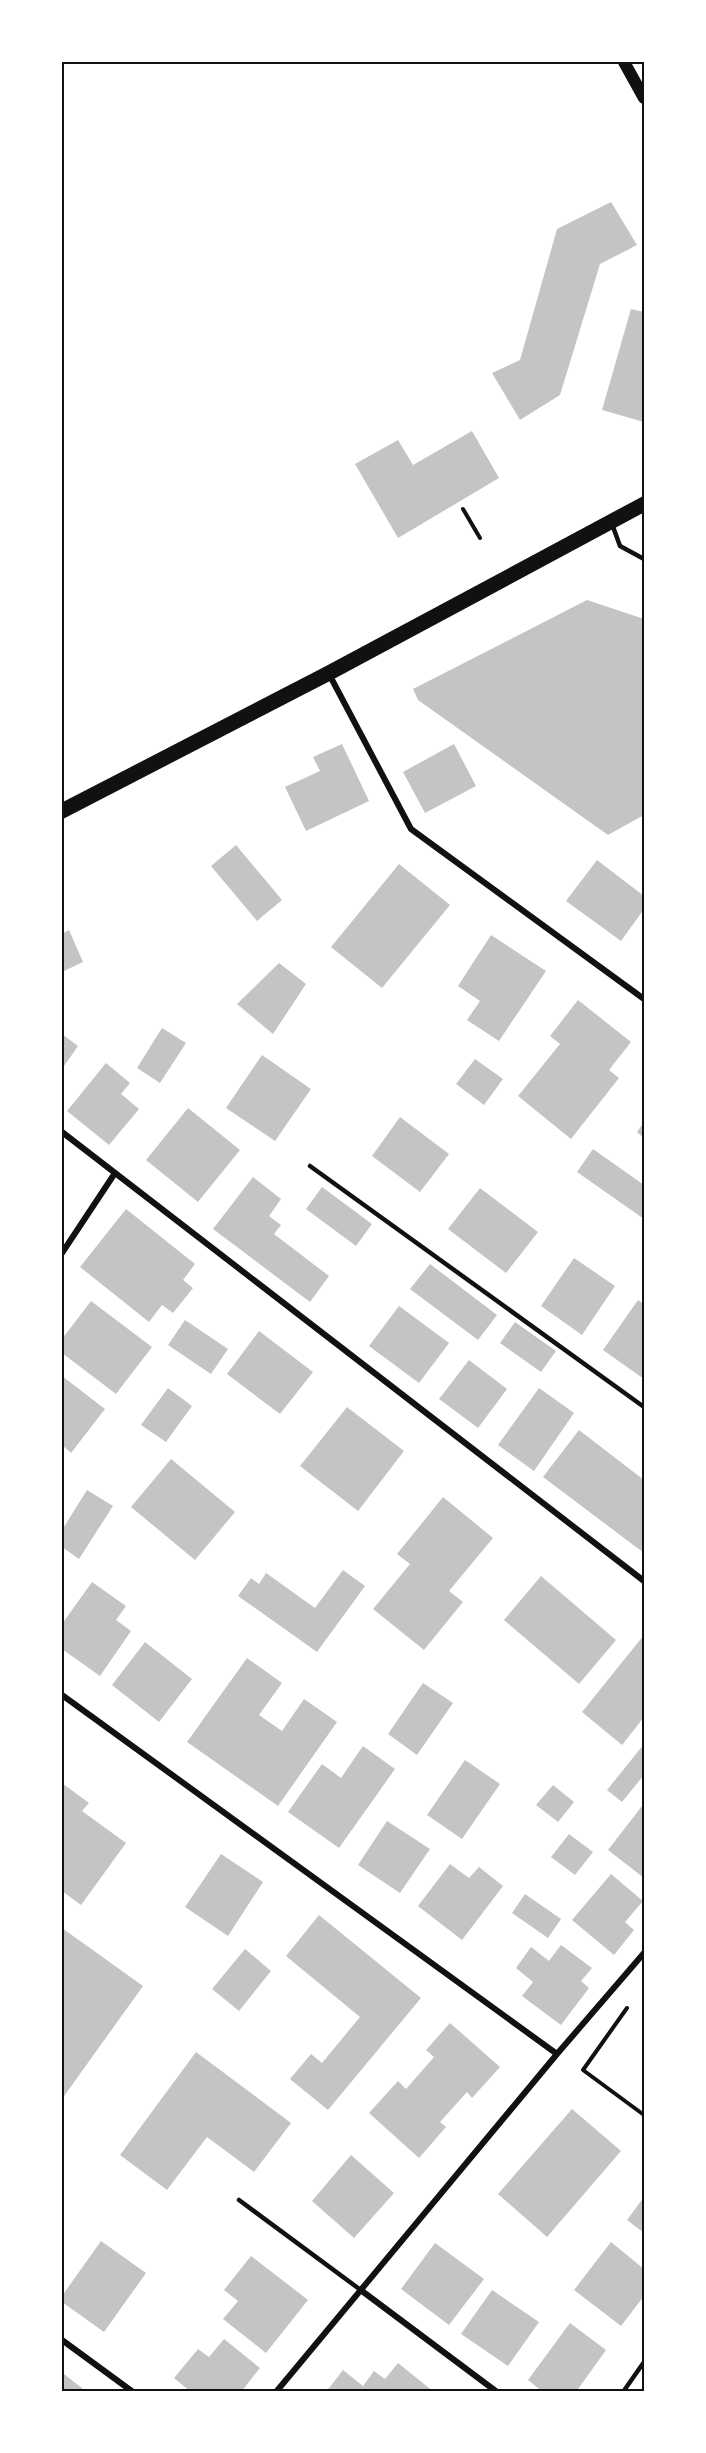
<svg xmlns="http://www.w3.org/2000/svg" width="706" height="2453" viewBox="0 0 706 2453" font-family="'Zilla Slab',serif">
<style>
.building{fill:#c4c4c4}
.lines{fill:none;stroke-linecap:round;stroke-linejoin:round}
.path{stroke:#111;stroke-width:4}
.service{stroke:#111;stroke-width:4.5}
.minor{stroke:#111;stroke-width:6}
.secondary{stroke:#111;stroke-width:12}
.primary{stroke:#111;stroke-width:15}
.neatline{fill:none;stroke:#111;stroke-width:2}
</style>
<rect width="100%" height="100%" fill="#fff"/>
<path class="building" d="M611 202 637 245 600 264 560 395 520 420 492 373 520 360 557 229Z
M631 309 644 312V422L602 410Z
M472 431 499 478 398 538 355 464 398 440 413 465Z
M587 600 644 619V815L608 835 418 700 413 689Z
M342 744 369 801 306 831 285 787 320 771 313 757Z
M454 744 476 786 425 813 403 772Z
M236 845 282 900 257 921 211 866Z
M597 860 644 896V909L621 941 566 901Z
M399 864 450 905 382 988 331 947Z
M69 930 83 962 62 972V934Z
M491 935 546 971 499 1041 467 1020 480 1001 458 986Z
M279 963 306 984 273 1034 237 1004Z
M578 1000 631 1042 609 1070 619 1078 571 1139 518 1096 560 1044 550 1036Z
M162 1028 186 1043 160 1083 137 1068Z
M62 1034 78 1046 62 1069Z
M262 1055 311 1089 275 1141 226 1108Z
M475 1059 503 1079 484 1105 456 1084Z
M106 1063 130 1083 121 1094 139 1109 109 1145 67 1111Z
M188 1108 240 1150 198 1202 146 1160Z
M400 1117 449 1154 420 1192 372 1156Z
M644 1122V1138L637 1132Z
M593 1149 644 1185V1219L577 1172Z
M253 1177 281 1199 269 1216 281 1225 274 1234 329 1276 310 1302 213 1229Z
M322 1187 372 1224 356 1246 306 1209Z
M480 1188 538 1232 506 1273 448 1229Z
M126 1209 195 1264 183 1280 193 1288 173 1313 162 1305 149 1322 80 1267Z
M574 1258 615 1286 582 1335 541 1306Z
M430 1264 497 1315 478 1340 410 1289Z
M638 1300 644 1304V1379L603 1350Z
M91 1301 152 1347 116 1394 62 1353V1339Z
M399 1306 449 1343 419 1383 369 1346Z
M185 1320 228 1349 211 1374 168 1345Z
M515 1322 556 1351 541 1372 500 1343Z
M259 1331 313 1372 280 1414 227 1374Z
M469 1360 507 1389 478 1428 439 1399Z
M62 1376 105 1409 71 1453 62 1445Z
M168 1388 192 1406 166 1442 141 1425Z
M539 1388 574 1413 534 1471 498 1445Z
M347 1407 404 1451 358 1511 300 1466Z
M579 1430 644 1480V1553L543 1477Z
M171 1459 235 1512 195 1560 131 1507Z
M87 1490 113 1506 79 1559 62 1547V1530Z
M443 1497 493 1538 449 1591 463 1602 424 1650 373 1609 410 1564 397 1554Z
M343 1570 365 1586 317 1652 238 1596 251 1578 259 1584 266 1573 315 1608Z
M541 1576 616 1640 579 1684 504 1620Z
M92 1582 126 1606 116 1620 131 1631 100 1676 62 1649V1624Z
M644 1635V1717L622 1745 582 1712Z
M145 1642 192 1679 159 1722 112 1685Z
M247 1658 282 1683 259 1715 282 1731 304 1699 337 1722 278 1806 187 1742Z
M423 1683 453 1703 417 1755 388 1734Z
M644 1744V1775L622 1802 607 1790Z
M363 1746 395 1769 339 1848 288 1812 322 1764 341 1778Z
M465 1760 500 1784 462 1839 427 1815Z
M62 1783 89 1803 82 1811 126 1843 81 1905 62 1891Z
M553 1785 574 1802 558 1822 536 1805Z
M642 1806 644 1808V1878L608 1850Z
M387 1821 430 1849 400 1893 358 1865Z
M569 1834 593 1852 575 1875 551 1857Z
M221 1854 263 1882 228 1936 185 1907Z
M450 1864 469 1878 479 1867 503 1886 462 1940 418 1906Z
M611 1874 643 1901 625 1922 634 1930 614 1955 572 1920Z
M525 1894 561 1919 548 1938 512 1913Z
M319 1915 421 1998 328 2110 290 2079 311 2054 322 2063 360 2017 286 1956Z
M62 1928 143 1986 62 2099Z
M561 1945 592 1968 581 1981 589 1988 561 2025 522 1996 533 1982 516 1968 531 1947 549 1961Z
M245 1949 271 1971 239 2011 212 1989Z
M450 2023 500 2067 472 2098 467 2092 440 2122 446 2127 419 2158 369 2113 398 2081 406 2089 434 2057 426 2050Z
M196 2052 291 2123 254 2172 207 2137 167 2190 120 2155Z
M572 2109 621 2151 547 2237 498 2194Z
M351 2155 394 2193 354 2238 312 2201Z
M644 2197V2233L627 2220Z
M101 2241 146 2273 104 2332 62 2302V2296Z
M611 2242 644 2269V2296L621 2326 574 2290Z
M435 2243 484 2279 449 2325 401 2289Z
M251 2256 308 2300 266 2353 223 2319 238 2301 224 2290Z
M492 2290 539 2322 508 2366 461 2334Z
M570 2323 606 2350 576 2392H543L528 2380Z
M224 2339 260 2368 241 2392H191L174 2378 198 2349 209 2357Z
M398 2363 434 2392H326L343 2370 363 2386 374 2371 385 2379Z
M64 2374 87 2392H62Z"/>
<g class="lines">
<path class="path" d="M463 509 480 538
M627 2008 583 2070 644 2115"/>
<path class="service" d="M612 524 620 546 644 559
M310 1166 644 1407
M239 2200 362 2291
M623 2392 644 2362"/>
<path class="minor" d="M329 674 411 829 644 999
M62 1132 644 1581
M62 1253 115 1173
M62 1695 557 2054
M362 2291 497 2392
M62 2340 133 2392
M276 2392 557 2054 644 1953"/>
<path class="secondary" d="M624 62 644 98"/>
<path class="primary" d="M62 811 329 673 644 504"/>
</g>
<rect width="706" height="2453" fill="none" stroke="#ffffff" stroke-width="126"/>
<rect x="63" y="63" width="580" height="2327" class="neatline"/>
</svg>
